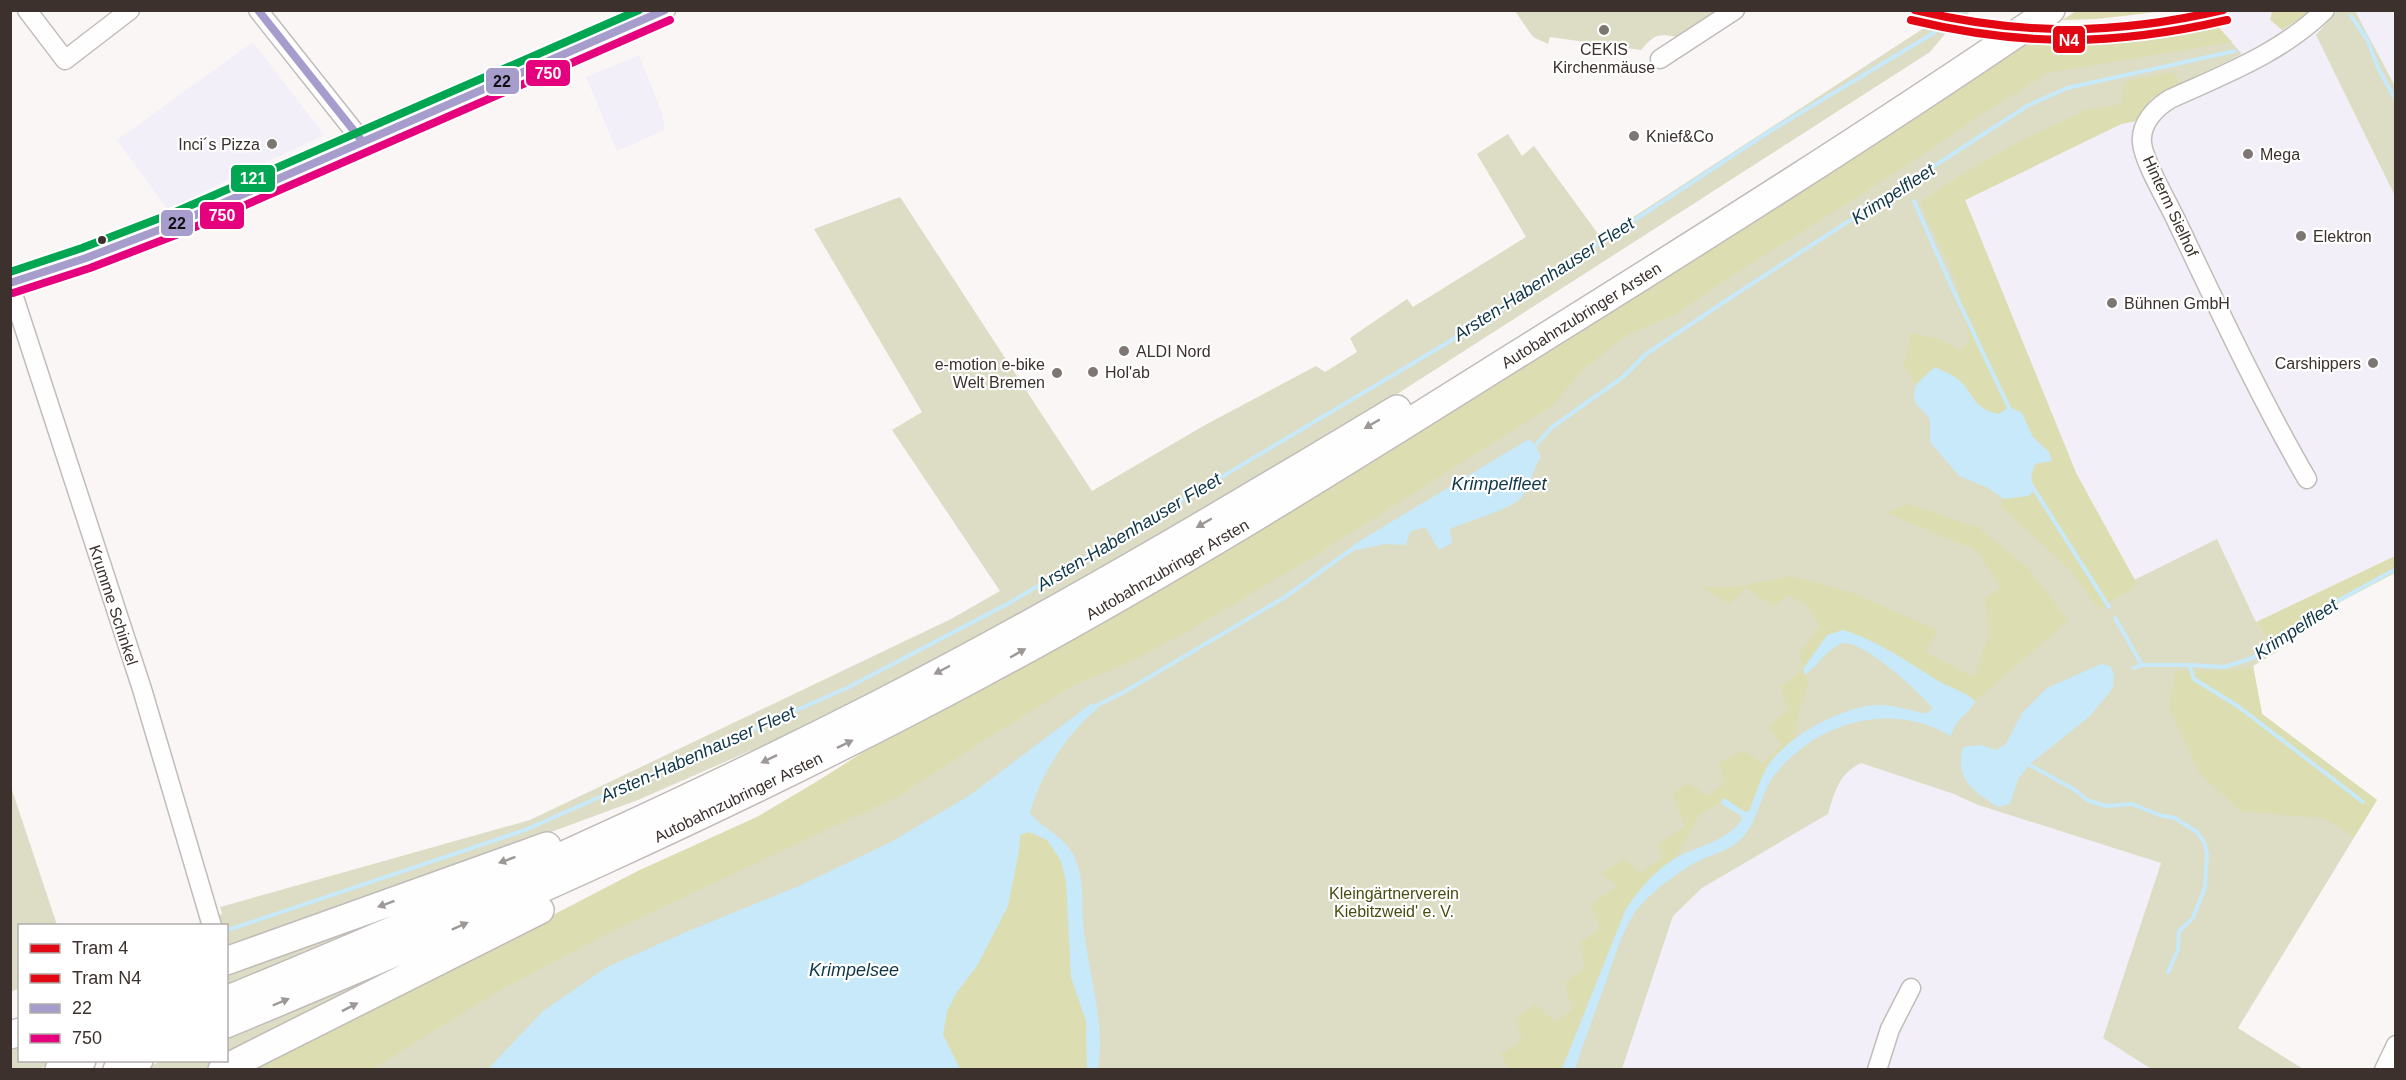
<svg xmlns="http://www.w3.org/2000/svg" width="2406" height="1080" viewBox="0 0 2406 1080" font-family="Helvetica,sans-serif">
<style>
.commercial{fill:#f2eff8}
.green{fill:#dcddc4}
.forest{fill:#dcdeb2}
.water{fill:#c7e9fa}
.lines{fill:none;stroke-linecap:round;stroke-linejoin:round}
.stream{stroke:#c7e9fa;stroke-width:4}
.minor-casing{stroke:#c2bcb9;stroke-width:21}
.highway-casing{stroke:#c2bcb9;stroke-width:30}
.minor{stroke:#fefefe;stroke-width:18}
.highway{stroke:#fefefe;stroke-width:27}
.bus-1-casing{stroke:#fff;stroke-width:12}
.bus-2-casing{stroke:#fff;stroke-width:12}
.bus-3-casing{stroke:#fff;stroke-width:12}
.bus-1{stroke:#a69dcd;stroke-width:8}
.bus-2{stroke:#e5007d;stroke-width:8}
.bus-3{stroke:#00a651;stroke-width:8}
.tram-1-casing{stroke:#fff;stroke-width:12}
.tram-2-casing{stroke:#fff;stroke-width:12}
.tram-1{stroke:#e30613;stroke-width:8}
.tram-2{stroke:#e30613;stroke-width:8}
.oneway{fill:#9d9895}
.poi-dot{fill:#7e7672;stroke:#fff;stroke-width:2}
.bus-dot{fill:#3c312c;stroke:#fff;stroke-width:2}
.labels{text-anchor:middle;stroke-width:4.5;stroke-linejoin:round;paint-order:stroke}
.poi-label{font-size:16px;fill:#3c312c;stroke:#fff;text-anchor:start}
.street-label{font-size:16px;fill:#3c312c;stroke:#fff}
.park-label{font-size:16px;fill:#494c10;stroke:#fff}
.water-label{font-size:18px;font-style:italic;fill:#0f3748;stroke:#fff}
.line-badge{stroke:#fff;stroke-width:2}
.badge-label{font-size:16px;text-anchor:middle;font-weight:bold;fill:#fff}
.pale-badge-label{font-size:16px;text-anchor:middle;font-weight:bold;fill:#111}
</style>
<rect width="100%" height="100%" fill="#f9f6f5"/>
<path class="commercial" d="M2203 11H2337L2316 35 2395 196V556L2256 622 2217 539 2135 580 2076 473 1959 199 2121 124 2136 121 2152 98 2242 54Z
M2355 11H2395V86Z
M253 42 324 135 167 209 117 140Z
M639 55 662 113 665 130 617 151 586 77Z
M1861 763 1954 794 1978 805 2161 863 2103 1038 2151 1069 1622 1070 1673 916 1702 888 1828 814 1838 785 1848 769Z"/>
<path class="green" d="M1515 11H1717L1677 37C1657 33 1654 35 1641 50L1550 37 1548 44 1533 37Z
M1929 11H1971L1950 28 1930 52 1352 423 1018 616 825 718 638 800 227 951 226 926H191L222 914 220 907 530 820 951 619 1000 591 892 430 922 412 814 229 900 197 1092 491 1205 425 1316 366 1325 372 1357 352 1350 338 1407 299 1413 307 1526 237 1477 154 1508 134 1522 156 1534 146 1601 238 1924 28Z
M2337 11H2355L2395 86V196L2316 35Z
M2211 19 2242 54 2152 98 2136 121 2121 124 1965 200 2076 473 2134 580 2217 539 2256 622 2275 653 2253 666 2262 714 2377 800 2238 1028 2303 1069H2151L2103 1038 2161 863 1978 805 1954 794 1861 763C1838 774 1835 792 1828 814L1702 888 1673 916 1622 1069 250 1070 361 1015 638 871 757 817 813 784 2035 36C2095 37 2153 34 2211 19Z
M10 784 57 925 20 926 19 988 11 992Z
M459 888 227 993V972Z
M468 933 311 1021 208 1069 139 1070 162 1061 226 1060 227 1034Z
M19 1043 20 1060 60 1061 38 1069H12L10 1046Z"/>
<path class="forest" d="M2078 10H2165V11L2097 19 2062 20Z
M2272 11H2312L2282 30 2270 20Z
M2211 19 2232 42 2048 73 1982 114 1909 164 1722 282 1675 315 1628 334 1585 368 1553 405 1313 557 1185 633 1129 663 1074 685 986 739 899 796 614 930 504 988 372 1069 250 1070 361 1015 638 871 757 817 813 784 890 735 2035 36C2095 37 2153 34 2211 19Z
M2173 72 2180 85 2152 98 2136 121 2121 124 1965 200 2076 473 2135 580V587L2098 608 2072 572 2034 536 2000 507 2004 499 2028 496 2034 491C2030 469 2033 466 2049 452L2033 437 2022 413 1998 414 1985 411 1973 400 1958 378 1935 367 1916 384 1904 366 1911 333 1940 339 1961 351 1969 339 1957 283 1920 202 1954 179 2022 140 2086 110 2121 104 2124 82Z
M1907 504 1979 528 2028 568 2068 621 1975 701C1966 692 1953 689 1942 683 1910 664 1879 641 1843 630L1811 658 1803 669 1809 682 1799 712 1794 741 1770 762 1750 811 1745 812 1724 798 1720 803 1699 815 1676 857 1635 896 1625 911 1562 1069H1508L1501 1054 1522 1040 1516 1018 1535 1004 1556 1022 1572 1009 1565 983 1585 968 1580 943 1600 928 1591 904 1618 886 1601 874 1624 859 1640 873 1662 858 1658 844 1685 826 1672 794 1688 783 1708 796 1724 783 1719 763 1744 750 1762 764 1781 745 1768 727 1788 710 1781 687 1802 670 1800 652 1820 626 1808 606 1789 595 1773 606 1746 588 1730 604 1701 587H1735L1792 576 1851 592 1938 630 1926 652 1974 677 1989 635 1985 598 2001 588 1981 556 1971 548 1886 513Z
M2395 556V573L2340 602 2275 653 2256 622Z
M2253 666 2262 714 2377 800 2354 837 2326 819 2241 811 2200 774 2169 708 2175 671 2239 670Z
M1029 831 1047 840 1061 861 1066 881 1071 977 1086 1021 1087 1069H960L943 1035 947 1011 957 992 977 966 1019 851 1020 835Z"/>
<path class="water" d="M1935 367C1942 371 1950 373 1956 378 1975 391 1969 407 1998 414L2010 407 2022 413 2033 437 2049 452 2052 461 2035 464 2031 475 2034 491 2028 496 2004 499 1988 488 1959 476 1930 442V420C1927 414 1921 410 1917 405 1907 388 1924 377 1935 367Z
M1529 439 1536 446 1541 457C1532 469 1531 487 1520 499 1507 511 1467 521 1450 529L1452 543 1439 550 1425 527 1410 532 1406 545 1385 544 1357 550 1353 545Z
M1843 630C1879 641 1910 664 1942 683 1953 689 1966 692 1975 701 1969 715 1955 718 1951 736 1890 700 1815 722 1773 777 1760 795 1758 821 1743 837 1732 849 1717 853 1703 859 1692 864 1681 871 1672 878 1660 886 1648 897 1638 908 1623 928 1615 955 1607 979 1596 1009 1585 1039 1575 1069H1562L1625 911C1637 892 1657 867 1678 857 1700 845 1728 841 1742 819L1740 815 1720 803 1724 798 1745 812 1749 811C1756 796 1761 773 1772 760 1793 734 1846 704 1881 705 1897 706 1911 710 1926 714L1933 708C1920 693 1860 636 1840 644 1829 648 1816 667 1805 675L1803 669 1827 635Z
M2101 664 2110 666 2114 673 2113 688 2090 716 2030 764 2018 779 2010 804 1998 807C1973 791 1954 779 1963 747L1981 745 1996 750 2006 744 2022 713 2047 688Z
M1092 703 1097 709C1067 733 1039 777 1030 813 1042 828 1060 834 1071 851 1086 875 1081 905 1084 932 1090 978 1105 1023 1098 1069H1087L1086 1021 1071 977 1066 881 1061 861 1047 840 1029 832 1020 835 1019 851 1008 906 977 966 957 992 947 1011 943 1035 960 1069H488L543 1011 607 967 686 932 799 886 891 842 970 795Z"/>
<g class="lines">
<path class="stream" d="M2351 16 2367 39 2379 70 2396 100
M1914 201 1950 283 2010 410
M1533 448 1551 428 1623 377 1646 354 1739 292 2027 106 2067 88 2235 51
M2032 486 2109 607
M2115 618 2142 665
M2190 665 2224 667 2250 659 2274 646 2319 611 2396 569
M2134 668 2142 665H2189L2194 679 2239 707 2363 802
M1094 707 1124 692 1285 597 1358 545
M2028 764 2075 790 2087 800 2106 806 2132 804 2159 815 2175 818 2197 832 2205 844 2207 855 2205 887 2193 918 2179 931 2178 950 2168 972
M231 929 525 830 849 687 1011 602 1447 343 1772 130 1932 34 1965 10"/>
<g class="minor-casing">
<path id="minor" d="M27 10 65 60 130 10
M258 10 362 141
M1660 59 1735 10
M10 283 86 258 177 223 666 10
M10 285 142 689 212 926
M2307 479C2259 396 2218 308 2177 222 2168 202 2144 163 2142 143 2140 124 2155 108 2170 99 2225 74 2281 53 2325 10
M1877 1070 1890 1029 1911 988
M2384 1070 2396 1045"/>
</g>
<g class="highway-casing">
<path id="highway" d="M226 961 547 846
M226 1000C446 910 663 814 875 706 1053 615 1226 512 1397 409
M226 1024C482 918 735 806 979 675 1165 576 1343 464 1521 352 1699 241 1877 129 2051 10
M10 1035 20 1032
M59 1070 82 1060
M117 1070 139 1060
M222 1070 540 910"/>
</g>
<use href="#minor" class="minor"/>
<use href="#highway" class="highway"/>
<g class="bus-1-casing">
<path id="bus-1" d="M258 10 362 141
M10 283 86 258 177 223 665 10"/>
</g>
<g class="bus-2-casing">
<path id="bus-2" d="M13 293 90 268 181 233 670 20"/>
</g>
<g class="bus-3-casing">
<path id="bus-3" d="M10 272 82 248 173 213 639 10"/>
</g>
<use href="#bus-1" class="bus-1"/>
<use href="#bus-2" class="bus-2"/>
<use href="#bus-3" class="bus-3"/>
<g class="tram-1-casing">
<path id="tram-1" d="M1915 10C2022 36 2116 35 2223 10"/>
</g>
<g class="tram-2-casing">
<path id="tram-2" d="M1911 20C2023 47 2115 46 2227 20"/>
</g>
<use href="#tram-1" class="tram-1"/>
<use href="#tram-2" class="tram-2"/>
</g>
<defs><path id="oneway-solid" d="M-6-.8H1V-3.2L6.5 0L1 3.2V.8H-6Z" transform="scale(1.5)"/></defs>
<g class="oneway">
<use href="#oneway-solid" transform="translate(1372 424) rotate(150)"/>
<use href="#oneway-solid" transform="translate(1204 523) rotate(150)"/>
<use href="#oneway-solid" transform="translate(1018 653) rotate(-30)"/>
<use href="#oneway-solid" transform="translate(942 670) rotate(152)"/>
<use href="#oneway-solid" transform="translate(845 744) rotate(-26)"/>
<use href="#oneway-solid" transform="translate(769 759) rotate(154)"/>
<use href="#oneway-solid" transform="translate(507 860) rotate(160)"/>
<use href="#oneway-solid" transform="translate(386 904) rotate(160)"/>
<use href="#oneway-solid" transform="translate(460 926) rotate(-24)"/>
<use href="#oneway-solid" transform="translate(281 1002) rotate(-23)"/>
<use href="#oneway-solid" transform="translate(350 1007) rotate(-27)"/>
</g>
<g class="poi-dot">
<circle cx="1604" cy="30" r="6"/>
<circle cx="1634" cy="136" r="6"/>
<circle cx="272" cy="144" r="6"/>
<circle cx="2248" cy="154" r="6"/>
<circle cx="2301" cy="236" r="6"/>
<circle cx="2112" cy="303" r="6"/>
<circle cx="1124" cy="351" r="6"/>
<circle cx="2373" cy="363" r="6"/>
<circle cx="1093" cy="372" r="6"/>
<circle cx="1057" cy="373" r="6"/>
</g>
<circle class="bus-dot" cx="102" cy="240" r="5"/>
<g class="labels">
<g class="poi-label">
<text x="1604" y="55" text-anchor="middle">CEKIS<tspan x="1604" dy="18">Kirchenmäuse</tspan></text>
<text x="1646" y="142">Knief&amp;Co</text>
<text x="260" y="150" text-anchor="end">Inci´s Pizza</text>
<text x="2260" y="160">Mega</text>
<text x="2313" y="242">Elektron</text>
<text x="2124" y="309">Bühnen GmbH</text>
<text x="1136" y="357">ALDI Nord</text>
<text x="2361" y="369" text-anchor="end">Carshippers</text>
<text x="1045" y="370" text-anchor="end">e-motion e-bike<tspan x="1045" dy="18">Welt Bremen</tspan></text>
<text x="1105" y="378">Hol'ab</text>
</g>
<g class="street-label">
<text transform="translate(2171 206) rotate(65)" y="6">Hinterm Sielhof</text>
<text transform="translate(1581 315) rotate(-32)" y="6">Autobahnzubringer Arsten</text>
<text transform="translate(1167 569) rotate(-30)" y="6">Autobahnzubringer Arsten</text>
<text transform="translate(114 605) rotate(72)" y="6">Krumme Schinkel</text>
<text transform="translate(738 797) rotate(-26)" y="6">Autobahnzubringer Arsten</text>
</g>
<g class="park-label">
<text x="1394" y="899">Kleingärtnerverein<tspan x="1394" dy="18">Kiebitzweid' e. V.</tspan></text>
</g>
<g class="water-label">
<text transform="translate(1893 194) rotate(-33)" y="6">Krimpelfleet</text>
<text transform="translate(1544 279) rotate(-33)" y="6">Arsten-Habenhauser Fleet</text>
<text x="1499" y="490">Krimpelfleet</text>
<text transform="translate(1129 532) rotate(-31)" y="6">Arsten-Habenhauser Fleet</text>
<text transform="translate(2296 629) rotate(-33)" y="6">Krimpelfleet</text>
<text transform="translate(698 754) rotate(-24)" y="6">Arsten-Habenhauser Fleet</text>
<text x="854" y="976">Krimpelsee</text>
</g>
</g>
<g class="line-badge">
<rect x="2052" y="25" width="34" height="29" rx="6" fill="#e30613"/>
<rect x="525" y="59" width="46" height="28" rx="6" fill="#e5007d"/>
<rect x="485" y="67" width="35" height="28" rx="6" fill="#a69dcd"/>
<rect x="230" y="164" width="46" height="29" rx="6" fill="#00a651"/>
<rect x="199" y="201" width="46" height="29" rx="6" fill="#e5007d"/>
<rect x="160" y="209" width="34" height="28" rx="6" fill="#a69dcd"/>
</g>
<g class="badge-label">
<text x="2069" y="46">N4</text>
<text x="548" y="79">750</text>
<text x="253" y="184">121</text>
<text x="222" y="221">750</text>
</g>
<g class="pale-badge-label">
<text x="502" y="87">22</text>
<text x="177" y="229">22</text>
</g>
<rect width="2406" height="1080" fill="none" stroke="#3c312c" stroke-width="24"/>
<rect x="18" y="924" width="210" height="138" fill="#ffffff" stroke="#b1adab" stroke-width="1.5"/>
<rect x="30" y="944" width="30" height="9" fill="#e30613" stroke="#b1adab" stroke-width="1.5"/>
<text x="72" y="954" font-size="18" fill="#3c312c">Tram 4</text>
<rect x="30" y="974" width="30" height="9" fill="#e30613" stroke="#b1adab" stroke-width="1.5"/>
<text x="72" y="984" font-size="18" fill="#3c312c">Tram N4</text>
<rect x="30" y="1004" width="30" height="9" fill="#a69dcd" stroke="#b1adab" stroke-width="1.5"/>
<text x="72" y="1014" font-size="18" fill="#3c312c">22</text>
<rect x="30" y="1034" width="30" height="9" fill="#e5007d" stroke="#b1adab" stroke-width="1.5"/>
<text x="72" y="1044" font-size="18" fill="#3c312c">750</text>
</svg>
